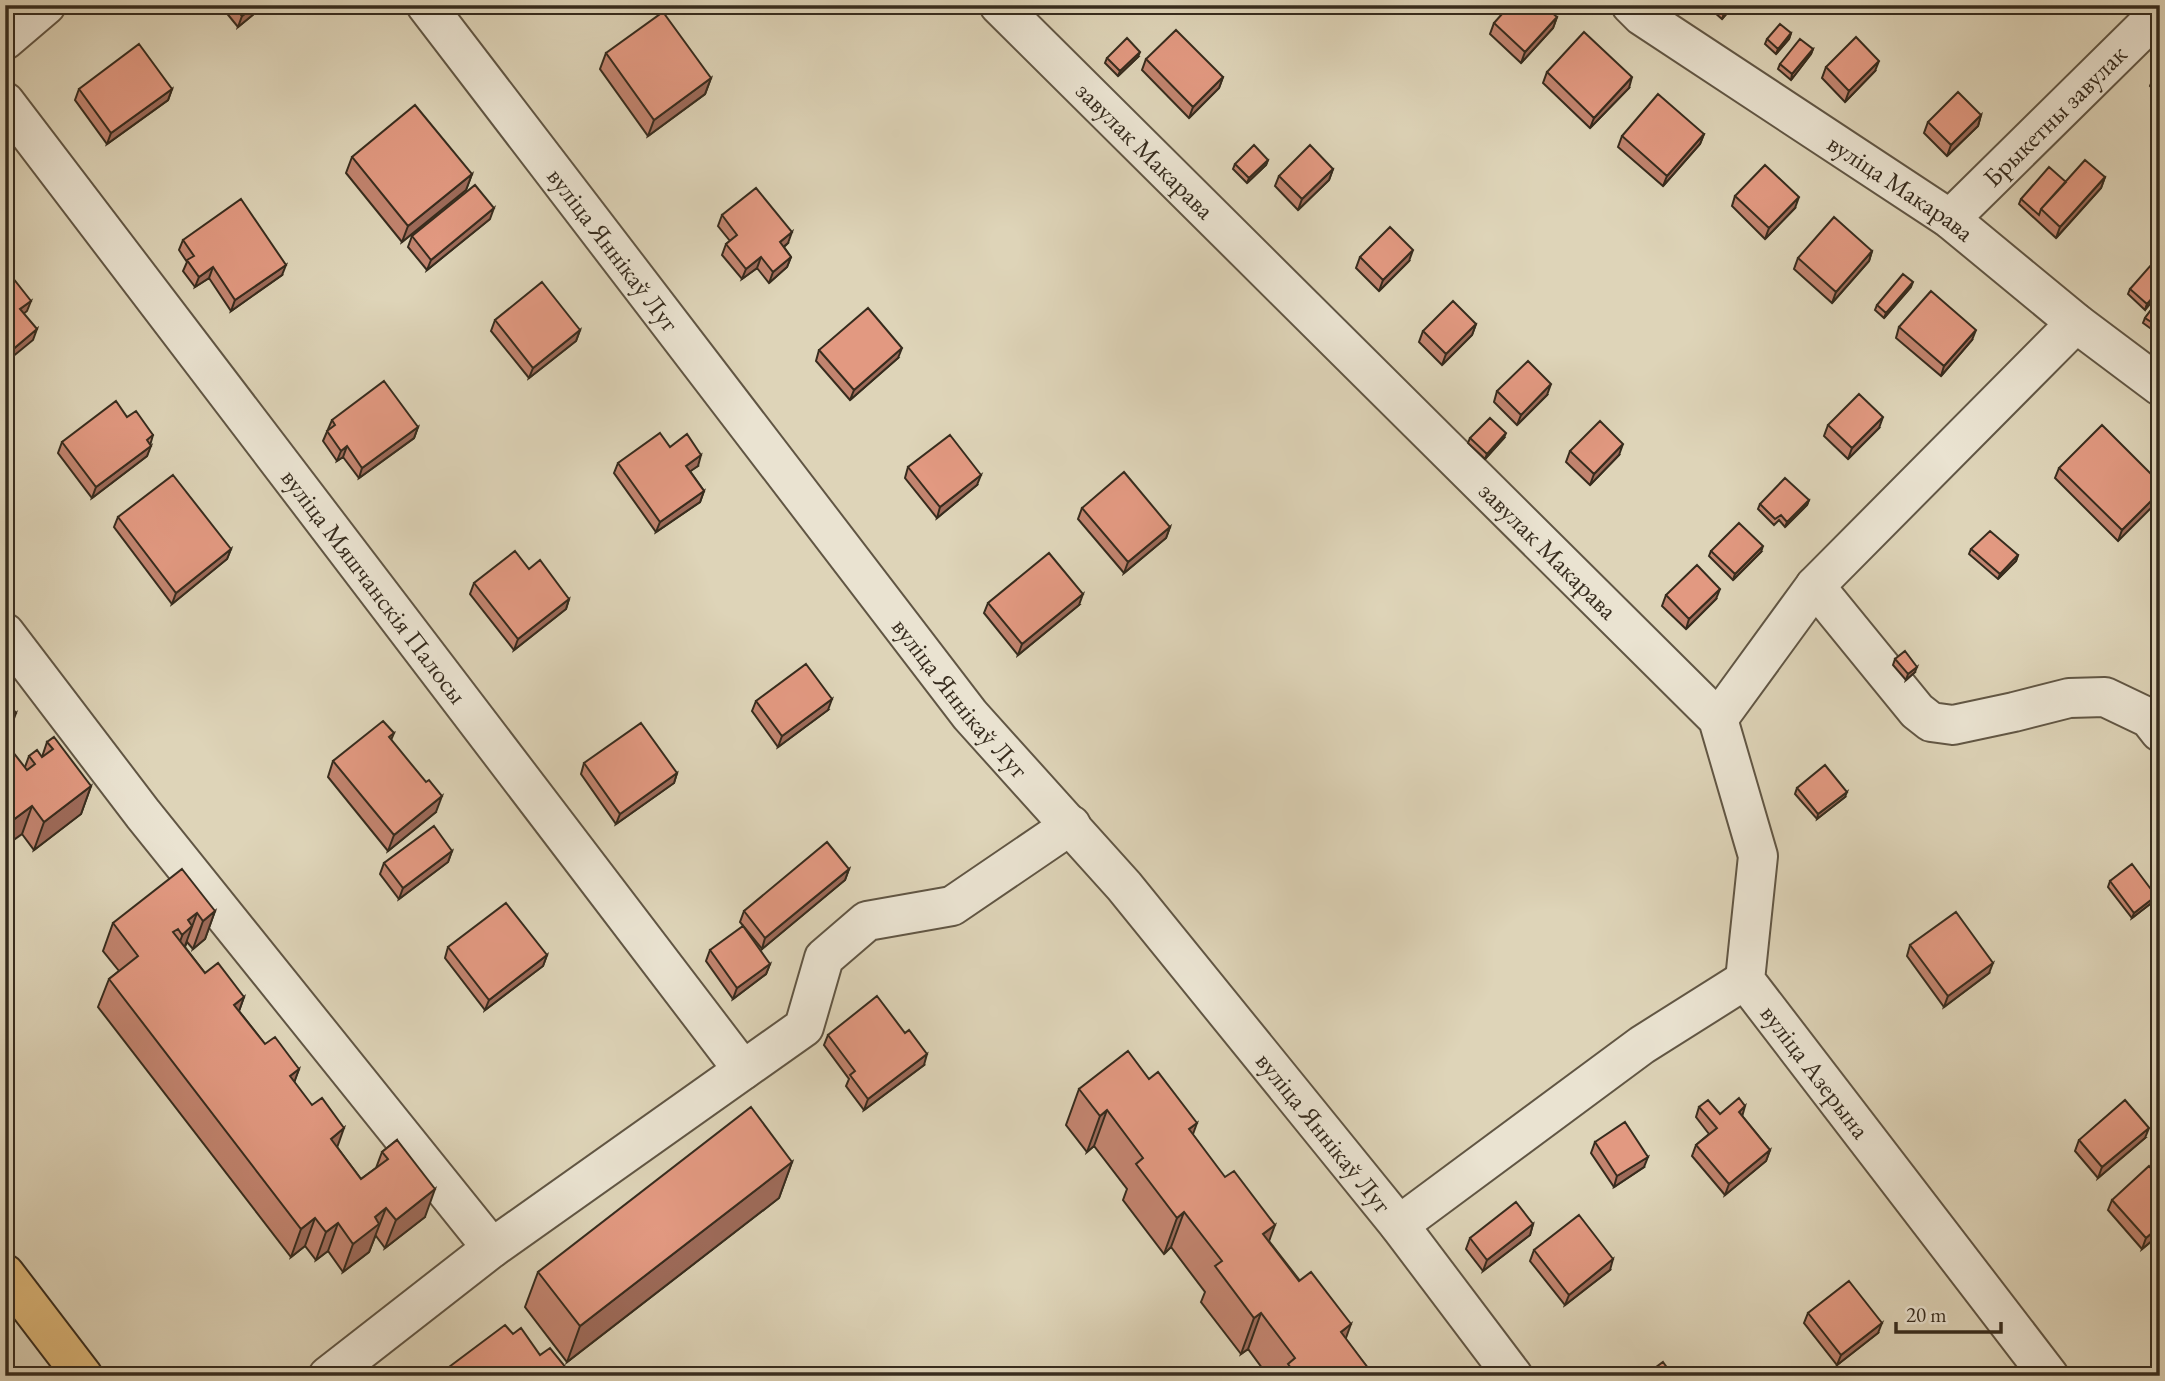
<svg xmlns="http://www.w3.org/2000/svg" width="2165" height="1381" viewBox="0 0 2165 1381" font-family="'EB Garamond',serif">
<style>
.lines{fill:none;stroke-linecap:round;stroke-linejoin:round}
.minor-casing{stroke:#615644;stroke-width:42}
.major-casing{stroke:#372c1e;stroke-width:42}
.minor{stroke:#eae3d1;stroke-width:38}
.major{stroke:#dfba7c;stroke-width:38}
.wall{fill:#c2846f;stroke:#372c1e;stroke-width:2}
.shaded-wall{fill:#9e6b5a;stroke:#372c1e;stroke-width:2}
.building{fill:#e29981;stroke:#372c1e;stroke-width:2}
.labels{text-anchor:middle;stroke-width:5;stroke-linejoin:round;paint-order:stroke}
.street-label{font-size:26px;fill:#372c1e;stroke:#eae3d1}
</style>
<rect width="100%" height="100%" fill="#ded4b8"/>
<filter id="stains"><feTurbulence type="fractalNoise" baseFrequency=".00286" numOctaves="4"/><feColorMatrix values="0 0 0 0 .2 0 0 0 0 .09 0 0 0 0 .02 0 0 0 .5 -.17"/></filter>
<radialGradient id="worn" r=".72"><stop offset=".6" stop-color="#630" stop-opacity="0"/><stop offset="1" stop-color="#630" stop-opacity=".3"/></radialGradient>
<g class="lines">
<g class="minor-casing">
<g id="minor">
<path id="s1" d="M426 5 970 715 1124 886 1399 1225 1513 1376"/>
<path id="s2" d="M999 5 1718 719 1758 856 1745 980 2049 1376"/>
<path id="s3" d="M1631 5 1642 16 1950 219 2076 323 2160 386"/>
<path d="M5 40 46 5"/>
<path id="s4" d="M5 102 743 1070"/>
<path id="s5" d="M1950 219 2160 12"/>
<path d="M1815 586 1917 711 1931 722 1953 725 2014 712 2069 698 2105 697 2149 718 2160 732"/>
<path d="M5 633 143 814 492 1248 328 1376"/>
<path d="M1718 719 1815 586 2076 323"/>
<path d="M1399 1225 1642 1045 1745 980"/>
<path d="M492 1248 804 1027 824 958 867 921 952 906 1071 825"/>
</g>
</g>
<g class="major-casing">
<path id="major" d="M5 1274 83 1376"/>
</g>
<use href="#minor" class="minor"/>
<use href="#major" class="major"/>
</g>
<path class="wall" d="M220 5H265L238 27Z
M1706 5H1734L1722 19Z
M1557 17 1553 28 1521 63 1490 34 1494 23Z
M1791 33 1789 39 1776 54 1765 44 1767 39Z
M1813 49 1811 54 1791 80 1778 69 1780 64Z
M606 53 711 78 705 94 648 136 600 69Z
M1138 57 1118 76 1105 63 1107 58Z
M1146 59 1223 77 1219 88 1189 118 1142 70Z
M1826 67 1875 71 1845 102 1822 78Z
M2160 70V96L2150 86 2154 76Z
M1547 72 1629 88 1590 128 1543 83Z
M79 89H172L168 100 107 144 75 100Z
M1981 115 1978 126 1947 156 1924 133 1928 122Z
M1704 134 1700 144 1663 186 1618 147 1622 136Z
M352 157 472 174 466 190 402 242 346 173Z
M1268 160 1266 165 1247 183 1233 169 1235 164Z
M1333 169 1329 180 1298 210 1275 186 1279 176Z
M2105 177 2101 188 2056 238 2019 204 2021 199 2066 182Z
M1735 196 1795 208 1765 239 1732 206Z
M722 215 788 243 784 247 791 257 787 267 769 283 757 268 742 279 722 255 726 244 730 241 718 226Z
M490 219 427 270 408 247 412 236Z
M183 240 282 275 231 311 209 278 195 287 183 271 187 262 179 250Z
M1872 251 1869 261 1832 303 1794 269 1798 258Z
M1360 257 1409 261 1379 291 1356 268Z
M2160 272 2145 310 2128 294 2130 289Z
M1911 287 1884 318 1875 310 1877 305Z
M2160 298V329L2157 333 2143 323 2145 318Z
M495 320 580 330 576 341 529 378 491 331Z
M1476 324 1472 335 1442 365 1419 342 1423 331Z
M1899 327 1972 340 1941 376 1896 338Z
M819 350 898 358 850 400 816 361Z
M1497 391 1547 395 1517 425 1494 402Z
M127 417 153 435 147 456 92 498 58 453 62 442Z
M332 420 418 427 414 438 359 478 343 457 337 461 323 441Z
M1828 425 1879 428 1848 459 1824 436Z
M1470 438H1504L1485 459 1468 443Z
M670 447 698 466 690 471 704 491 700 502 656 532 614 473 618 463Z
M1570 451 1619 455 1590 485 1566 462Z
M908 467 977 485 937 518 905 478Z
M2059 468 2160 483 2118 541 2055 478Z
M1809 500 1807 505 1785 527 1779 520 1774 525 1758 509 1760 504Z
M1082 508 1170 527 1166 538 1124 573 1078 519Z
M118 517 231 549 227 559 172 604 114 527Z
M1971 549 2018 555 2016 561 1998 579 1969 554Z
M1711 551 1761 552 1733 580 1709 556Z
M529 569 569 599 566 609 514 650 470 594 474 583Z
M1666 595 1716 599 1686 629 1662 606Z
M988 603 1079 605 1018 655 984 613Z
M1895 659 1915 672 1906 680 1893 665Z
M756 701 828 710 778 747 752 711Z
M394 733 391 740 436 812 388 851 328 777 333 761Z
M47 742 91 786 81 814 34 850 22 834 25 767 29 756 42 757Z
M584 763 677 773 674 783 616 824 581 774Z
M1797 788 1845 797 1817 819 1795 794Z
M452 851 448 862 399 899 380 874 384 863Z
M849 869 845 880 762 949 740 922 744 911Z
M2110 881 2154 901 2132 918 2108 887Z
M215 911 205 939 193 949 187 942 185 947 205 973 244 997 239 1011 265 1044 299 1069 294 1082 337 1147 361 1179 376 1168 382 1152 397 1140 425 1217 385 1248 376 1236 375 1237 369 1252 343 1272 328 1251 316 1260 305 1246 291 1257 98 1007 109 979 119 971 103 951 113 923Z
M1910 945 1989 973 1944 1007 1907 956Z
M448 947 547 955 543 966 485 1010 445 958Z
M710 950 770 964 766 974 733 999 706 961Z
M828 1035 924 1065 864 1110 846 1086 849 1079 824 1045Z
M1079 1089 1193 1135 1269 1241 1374 1376H1268L1248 1349 1241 1354 1201 1302 1205 1292 1171 1247 1164 1254 1123 1200 1127 1189 1094 1146 1087 1152 1066 1125Z
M1699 1107 1720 1114 1742 1116 1770 1150 1766 1161 1725 1195 1692 1156 1696 1145 1709 1134 1696 1117Z
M2145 1138 2098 1178 2075 1151 2079 1140Z
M1595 1142 1644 1167 1614 1187 1591 1153Z
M792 1162 779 1198 567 1362 525 1307 538 1272Z
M2112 1200 2160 1234 2142 1249 2108 1210Z
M1533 1224 1530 1235 1483 1271 1466 1249 1470 1238Z
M1534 1250 1610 1270 1565 1305 1530 1261Z
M1808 1313 1878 1333 1837 1365 1804 1323Z"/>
<path class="shaded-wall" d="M256 5H265L238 27 242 16Z
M1728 5H1734L1722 19 1726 8Z
M1557 17 1553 28 1521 63 1525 52Z
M1791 33 1789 39 1776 54 1778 49Z
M1813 49 1811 54 1791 80 1792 74Z
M1140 52 1138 57 1118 76 1120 71Z
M1879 61 1875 71 1845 102 1849 91Z
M1223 77 1219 88 1189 118 1193 107Z
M1632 77 1629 88 1590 128 1594 118Z
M711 78 705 94 648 136 654 120Z
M172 89 168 100 107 144 111 133Z
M1981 115 1978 126 1947 156 1951 145Z
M1704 134 1700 144 1663 186 1667 176Z
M1268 160 1266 165 1247 183 1249 178Z
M1333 169 1329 180 1298 210 1302 199Z
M472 174 466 190 402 242 408 226Z
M2105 177 2101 188 2056 238 2060 227Z
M1799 197 1795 208 1765 239 1769 228Z
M494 208 490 219 427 270 431 260Z
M792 232 788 243 776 253 780 242Z
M1413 250 1409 261 1379 291 1383 280Z
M1872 251 1869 261 1832 303 1836 292Z
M761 257 757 268 742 279 746 269Z
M791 257 787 267 769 283 773 272Z
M286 265 282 275 231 311 235 300Z
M213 267 209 278 195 287 199 277Z
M1913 282 1911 287 1884 318 1886 313Z
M2160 289V292L2145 310 2147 304Z
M31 301 27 311 16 320 20 309Z
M1476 324 1472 335 1442 365 1446 354Z
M37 329 33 340 5 363V356Z
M580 330 576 341 529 378 533 368Z
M1976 330 1972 340 1941 376 1944 366Z
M902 348 898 358 850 400 854 390Z
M1551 384 1547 395 1517 425 1521 415Z
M1883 417 1879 428 1848 459 1852 448Z
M418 427 414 438 359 478 362 468Z
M1506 433 1504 438 1485 459 1487 454Z
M1623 444 1619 455 1590 485 1594 474Z
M151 446 147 456 92 498 96 487Z
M347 446 343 457 337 461 341 451Z
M701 455 698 466 682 477 686 466Z
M981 475 977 485 937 518 940 507Z
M704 491 700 502 656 532 660 522Z
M2160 492V499L2118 541 2122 530Z
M1809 500 1807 505 1785 527 1787 522Z
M1170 527 1166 538 1124 573 1128 562Z
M1763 546 1761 552 1733 580 1735 574Z
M231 549 227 559 172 604 176 593Z
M2018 555 2016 561 1998 579 2000 574Z
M1720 589 1716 599 1686 629 1689 619Z
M1083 594 1079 605 1018 655 1022 644Z
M569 599 566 609 514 650 518 639Z
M1917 667 1915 672 1906 680 1908 674Z
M832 699 828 710 778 747 782 736Z
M16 713 6 741 5 742V722Z
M677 773 674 783 616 824 620 814Z
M91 786 81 814 34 850 44 822Z
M1847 792 1845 797 1817 819 1818 814Z
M442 796 436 812 388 851 394 835Z
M32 806 22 834 5 846V826Z
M452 851 448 862 399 899 403 888Z
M849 869 845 880 762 949 765 938Z
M2156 896 2154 901 2132 918 2134 913Z
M215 911 205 939 193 949 203 921Z
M197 913 182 954 172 963 188 920Z
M547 955 543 966 485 1010 489 1000Z
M1993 963 1989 973 1944 1007 1948 996Z
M770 964 766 974 733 999 737 988Z
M244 997 234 1025V1005Z
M927 1054 924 1065 864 1110 868 1099Z
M299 1069 289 1097 290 1076Z
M1745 1106 1742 1117 1739 1112Z
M1107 1110 1094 1146 1087 1152 1100 1116Z
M1197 1123 1184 1159 1189 1129Z
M344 1128 334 1156 331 1139Z
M2149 1128 2145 1138 2098 1178 2102 1167Z
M1770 1150 1766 1161 1725 1195 1729 1184Z
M1648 1157 1644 1167 1614 1187 1617 1176Z
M792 1162 779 1198 567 1362 580 1326Z
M435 1189 425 1217 385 1248 396 1220Z
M386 1208 369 1252 343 1272 353 1244 375 1217Z
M1184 1212 1171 1247 1164 1254 1177 1218Z
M315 1218 305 1246 291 1257 301 1229Z
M338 1223 328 1251 316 1260 326 1232Z
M1533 1224 1530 1235 1483 1271 1487 1260Z
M1275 1225 1262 1260 1263 1234Z
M2160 1226V1234L2142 1249 2146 1238Z
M1613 1259 1610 1270 1565 1305 1569 1295Z
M1261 1313 1248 1349 1241 1354 1254 1318Z
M1882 1323 1878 1333 1837 1365 1841 1355Z
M1351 1324 1338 1360 1341 1332Z
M567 1369 564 1376H558Z"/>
<path class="building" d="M233 5H256L242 16Z
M1510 5H1543L1557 17 1525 52 1494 23Z
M663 12 711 78 654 120 606 53Z
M1780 24 1791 33 1778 49 1767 39Z
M1176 30 1223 77 1193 107 1146 59Z
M1584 32 1632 77 1594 118 1547 72Z
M1856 37 1879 61 1849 91 1826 67Z
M1127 38 1140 52 1120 71 1107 58Z
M1800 39 1813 49 1792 74 1780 64Z
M139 44 172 89 111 133 79 89Z
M2160 70V81L2154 76Z
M1958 92 1981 115 1951 145 1928 122Z
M1658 94 1704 134 1667 176 1622 136Z
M415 105 472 174 408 226 352 157Z
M1254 145 1268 160 1249 178 1235 164Z
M1310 145 1333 169 1302 199 1279 176Z
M2085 160 2105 177 2060 227 2041 209Z
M1765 165 1799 197 1769 228 1735 196Z
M2049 167 2066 182 2041 209 2039 215 2021 199Z
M475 185 494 208 431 260 412 236Z
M756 188 792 232 780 242 791 257 773 272 761 257 746 269 726 244 737 235 722 215Z
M241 199 286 265 235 300 213 267 199 277 187 260 194 256 183 240Z
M1834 217 1872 251 1836 292 1798 258Z
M1390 227 1413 250 1383 280 1360 257Z
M2151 265 2160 272V289L2147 304 2130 289Z
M9 273 31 301 20 309 37 329 5 356V276Z
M1903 274 1913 282 1886 313 1877 305Z
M542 282 580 330 533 368 495 320Z
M1931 291 1976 330 1944 366 1899 327Z
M2160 298V327H2159L2145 318Z
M1453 301 1476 324 1446 354 1423 331Z
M868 308 902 348 854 390 819 350Z
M1528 361 1551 384 1521 415 1497 391Z
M384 381 418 427 362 468 347 446 341 451 327 431 335 425 332 420Z
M1859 394 1883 417 1852 448 1828 425Z
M116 401 127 417 136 411 153 435 147 440 151 446 96 487 62 442Z
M1490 418 1506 433 1487 454 1470 438Z
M1600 421 1623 444 1594 474 1570 451Z
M2102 425 2160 483V492L2122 530 2059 468Z
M660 433 670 447 687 434 701 455 686 466 704 491 660 522 618 463Z
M950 435 981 475 940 507 908 467Z
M1124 472 1170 527 1128 562 1082 508Z
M173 475 231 549 176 593 118 517Z
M1785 478 1809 500 1787 522 1781 515 1775 519 1760 504Z
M1739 523 1763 546 1735 574 1711 551Z
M1990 531 2018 555 2000 574 1971 549Z
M515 551 529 569 540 560 569 599 518 639 474 583Z
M1049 553 1083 594 1022 644 988 603Z
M1697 565 1720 589 1689 619 1666 595Z
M1905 651 1917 667 1908 674 1895 659Z
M806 664 832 699 782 736 756 701Z
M5 698 16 713 5 722Z
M383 721 394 733 389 737 426 782 429 780 442 796 394 835 333 761Z
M641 723 677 773 620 814 584 763Z
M54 737 91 786 44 822 32 806 5 826V742L27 770 35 764 29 756 37 750 42 757 53 749 47 742Z
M1825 765 1847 792 1818 814 1797 788Z
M434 826 452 851 403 888 384 863Z
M827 842 849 869 765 938 744 911Z
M2132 864 2156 896 2134 913 2110 881Z
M182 869 215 911 203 921 197 913 188 920 192 926 182 935 178 929 173 932 205 973 218 963 244 997 234 1005 265 1044 275 1037 299 1069 290 1076 312 1105 322 1098 344 1128 331 1139 361 1179 388 1159 382 1152 397 1140 435 1189 396 1220 386 1208 375 1217 379 1224 353 1244 338 1223 326 1232 315 1218 301 1229 109 979 138 956 113 923Z
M506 903 547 955 489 1000 448 947Z
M1956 912 1993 963 1948 996 1910 945Z
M743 926 770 964 737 988 710 950Z
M877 996 905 1033 909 1030 927 1054 868 1099 850 1075 855 1071 828 1035Z
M1128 1051 1149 1079 1158 1072 1197 1123 1189 1129 1225 1177 1234 1171 1275 1225 1263 1234 1299 1281 1311 1272 1351 1324 1341 1332 1374 1376H1297L1288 1364 1295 1358 1261 1313 1254 1318 1215 1266 1222 1261 1184 1212 1177 1218 1136 1164 1143 1158 1107 1110 1100 1116 1079 1089Z
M1739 1098 1745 1106 1739 1112 1770 1150 1729 1184 1696 1145 1717 1128 1699 1107 1708 1100 1720 1114Z
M2125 1100 2149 1128 2102 1167 2079 1140Z
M751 1107 792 1162 580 1326 538 1272Z
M1625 1122 1648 1157 1617 1176 1595 1142Z
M2149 1166 2160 1178V1226L2146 1238 2112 1200Z
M1516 1202 1533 1224 1487 1260 1470 1238Z
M1579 1215 1613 1259 1569 1295 1534 1250Z
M1849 1281 1882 1323 1841 1355 1808 1313Z
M505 1325 513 1334 521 1328 540 1355 550 1348 567 1369 558 1376H437Z
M1663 1362 1673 1376H1644Z"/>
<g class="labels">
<g class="street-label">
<text dy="9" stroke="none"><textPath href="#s5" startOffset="147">Брыкетны завулак</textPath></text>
<text dy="9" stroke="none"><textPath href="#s2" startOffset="206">завулак Макарава</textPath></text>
<text dy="9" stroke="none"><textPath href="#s3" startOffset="326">вуліца Макарава</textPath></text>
<text dy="9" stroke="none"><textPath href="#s1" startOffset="308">вуліца Яннікаў Луг</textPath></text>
<text dy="9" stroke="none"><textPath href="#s2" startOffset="774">завулак Макарава</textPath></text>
<text dy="9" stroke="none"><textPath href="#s4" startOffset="609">вуліца Мяшчанскія Палосы</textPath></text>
<text dy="9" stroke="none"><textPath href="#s1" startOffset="875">вуліца Яннікаў Луг</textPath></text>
<text dy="9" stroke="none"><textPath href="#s2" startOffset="1396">вуліца Азерына</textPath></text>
<text dy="9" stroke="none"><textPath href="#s1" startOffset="1442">вуліца Яннікаў Луг</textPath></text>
</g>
</g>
<rect width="2165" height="1381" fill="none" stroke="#ded4b8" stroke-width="28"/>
<rect x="7" y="7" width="2151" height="1367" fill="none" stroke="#372c1e" stroke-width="3.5"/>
<rect x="14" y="14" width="2137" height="1353" fill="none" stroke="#372c1e" stroke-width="2"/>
<path d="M1896 1322v10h105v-10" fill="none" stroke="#372c1e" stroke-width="3.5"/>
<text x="1906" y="1322" font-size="21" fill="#372c1e" stroke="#eae3d1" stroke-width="5" paint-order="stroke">20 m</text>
<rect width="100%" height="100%" filter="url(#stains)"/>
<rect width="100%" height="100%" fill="url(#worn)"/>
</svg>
